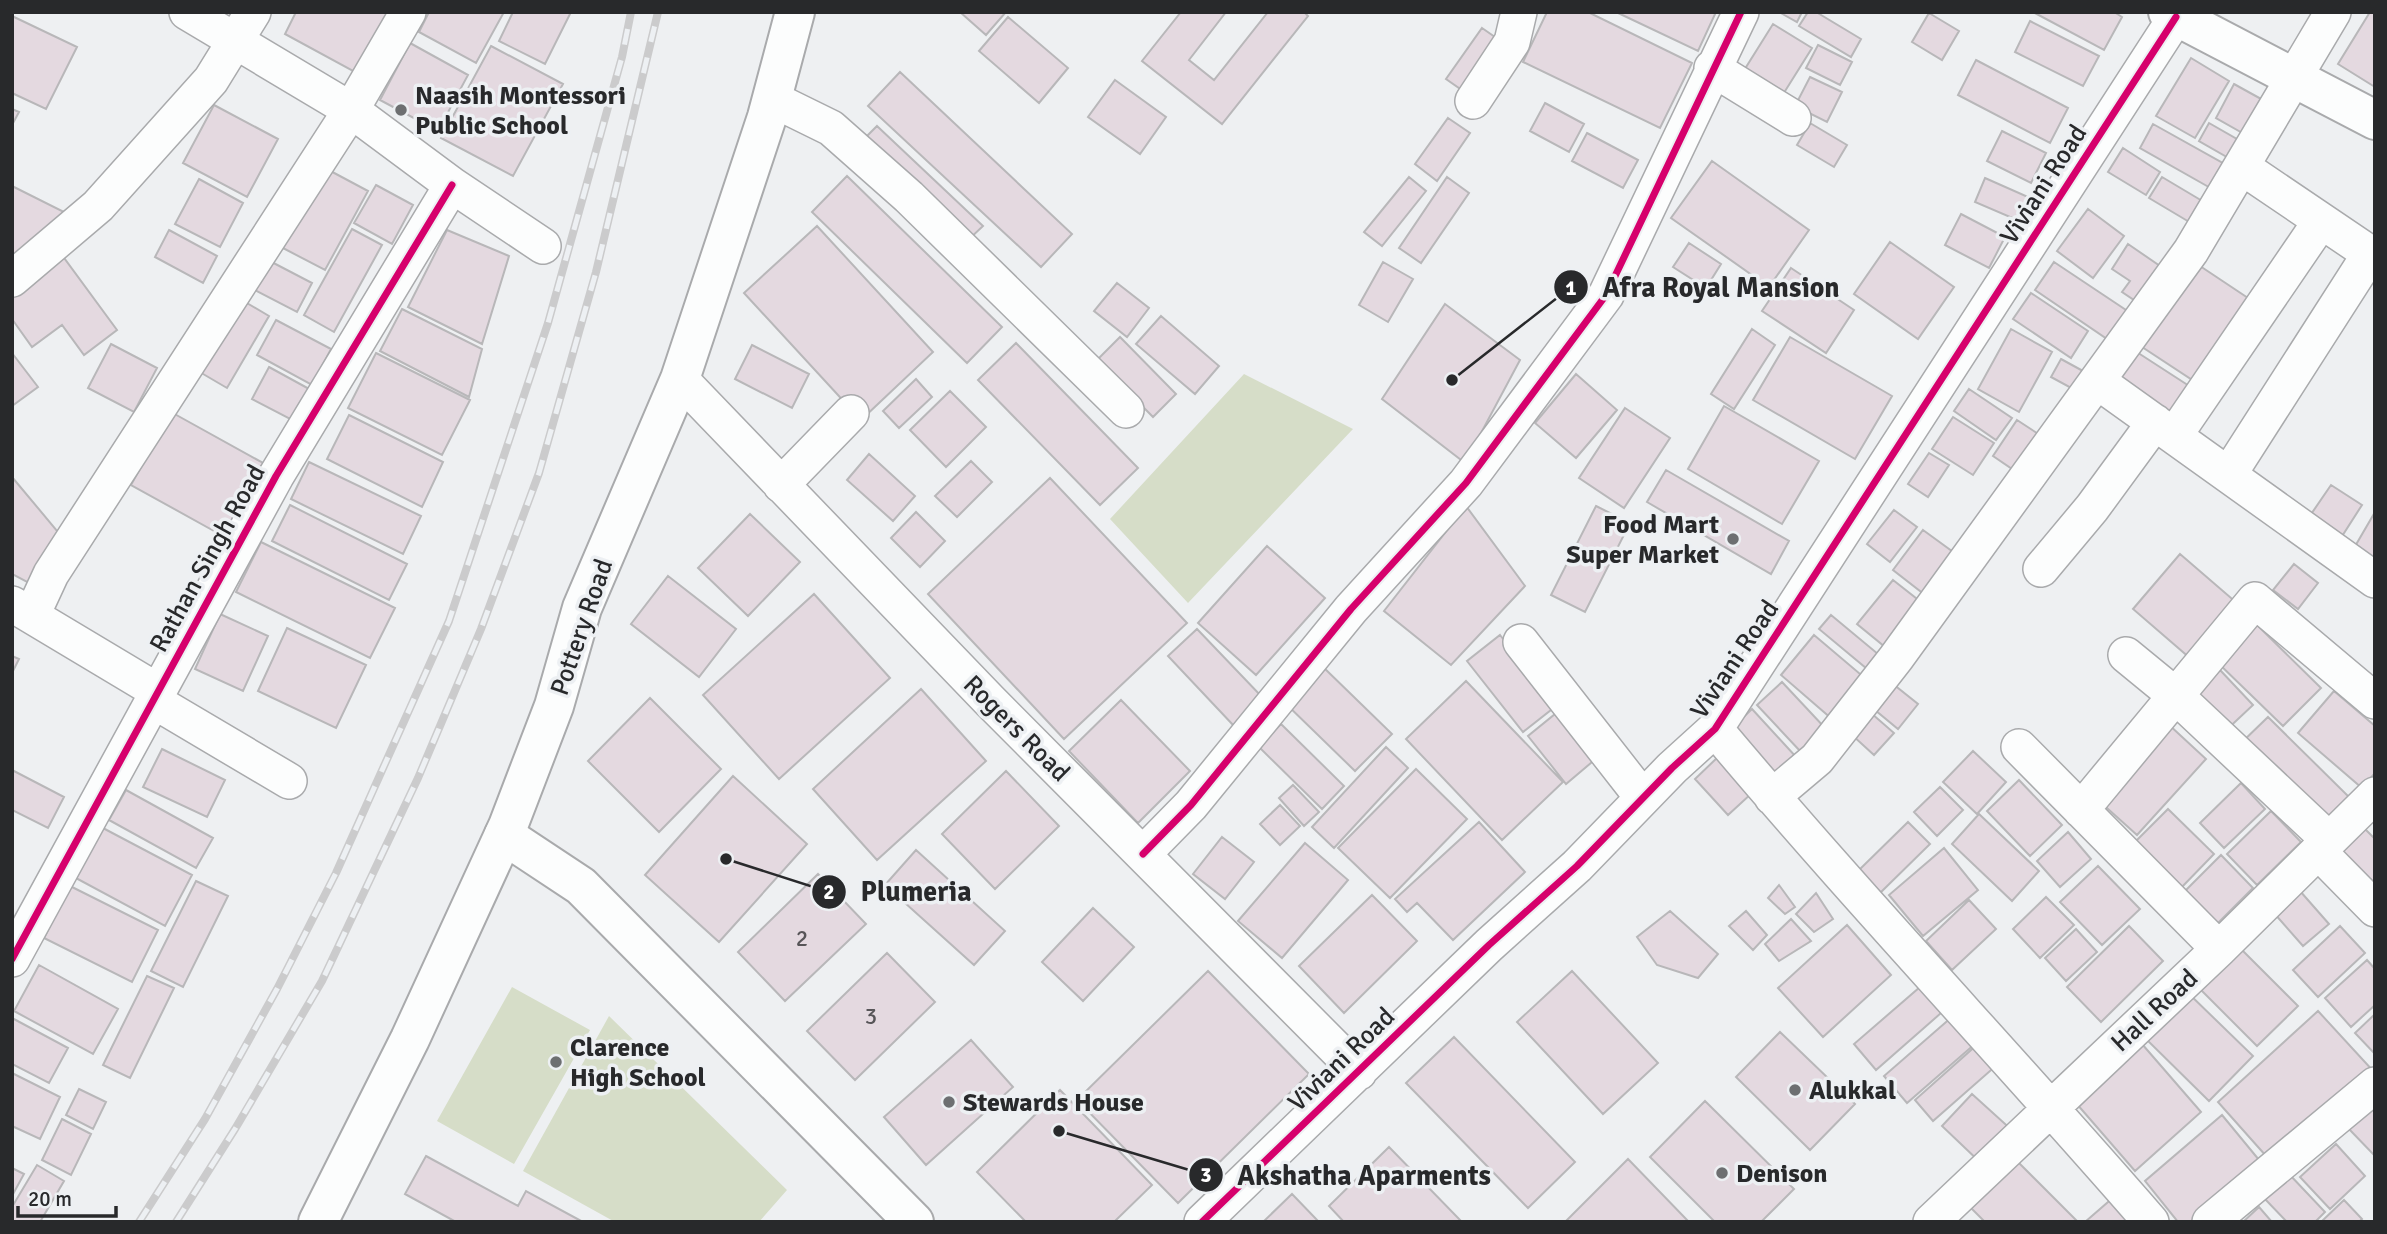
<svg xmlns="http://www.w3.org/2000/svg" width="2387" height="1234" viewBox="0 0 2387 1234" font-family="Signika,sans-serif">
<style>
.green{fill:#d6ddc8}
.building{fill:#e4d9e0;stroke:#b8b7b9;stroke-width:2}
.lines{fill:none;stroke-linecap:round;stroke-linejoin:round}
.minor-casing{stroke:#a9aaac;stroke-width:38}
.tertiary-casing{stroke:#a9aaac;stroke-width:42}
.secondary-casing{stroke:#a9aaac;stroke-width:42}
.primary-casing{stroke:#a9aaac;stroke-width:42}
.minor{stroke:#fcfdfd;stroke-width:35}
.tertiary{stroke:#fcfdfd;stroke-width:38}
.secondary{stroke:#fcfdfd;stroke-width:38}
.primary{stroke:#fcfdfd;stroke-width:38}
.rail-casing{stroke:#cbcbcc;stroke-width:8}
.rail{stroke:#edf0f3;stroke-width:5;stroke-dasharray:16;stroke-linecap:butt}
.cycleway-casing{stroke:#edf0f3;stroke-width:11}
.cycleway{stroke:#d6006c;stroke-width:7}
.poi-dot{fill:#6d6f71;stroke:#edf0f3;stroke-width:2.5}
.labels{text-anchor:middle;stroke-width:7;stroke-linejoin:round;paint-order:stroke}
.number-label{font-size:23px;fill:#575558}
.poi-label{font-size:26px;font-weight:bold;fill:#28292b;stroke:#edf0f3;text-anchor:start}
.street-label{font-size:26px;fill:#28292b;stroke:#edf0f3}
.leader{fill:none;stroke:#28292b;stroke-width:2.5}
.callout-dot{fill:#28292b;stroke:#edf0f3;stroke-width:2.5}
.mark-label{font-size:21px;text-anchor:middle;font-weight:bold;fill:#fff}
.callout-label{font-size:28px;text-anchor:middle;font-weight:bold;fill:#28292b;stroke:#edf0f3;stroke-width:7;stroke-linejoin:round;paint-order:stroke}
</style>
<rect width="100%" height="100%" fill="#eef0f2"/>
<path class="green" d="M1244 374 1353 429 1188 603 1110 519Z
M512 987 590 1030 514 1164 437 1121Z
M609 1016 787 1190 759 1222H615L523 1171Z"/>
<path class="building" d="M296 12H399L364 77 285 34Z
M429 12H504L476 63 419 32Z
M513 12H571L545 64 499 41Z
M960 12H1006L986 35Z
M1181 12H1226L1189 60 1214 80 1268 12H1304L1308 16 1222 124 1142 61Z
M1547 12H1588L1692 63 1660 128 1523 62Z
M1616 12H1716L1698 51Z
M1779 12H1802L1797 22Z
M1808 12H1816L1861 39 1851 57 1799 26Z
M2033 12H2114L2122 17 2104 50Z
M2370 12H2375V87L2338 64Z
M1929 13 1959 31 1942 60 1912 42Z
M12 16 77 47 46 109 12 93Z
M1008 17 1068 68 1039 103 979 51Z
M2030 21 2099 56 2083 86 2015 52Z
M1773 24 1812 48 1782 96 1743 72Z
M1482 28 1505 44 1469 95 1446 79Z
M410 43 468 75 438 131 380 100Z
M1818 45 1852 62 1840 85 1806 68Z
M491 46 563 84 513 176 441 138Z
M2191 58 2229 81 2195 138 2156 116Z
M1976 60 2068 108 2050 143 1958 95Z
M900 72 1072 234 1041 267 868 106Z
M1810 77 1842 92 1827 122 1795 106Z
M1115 80 1166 117 1140 154 1088 117Z
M2234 84 2272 105 2253 139 2216 118Z
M1545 103 1584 124 1569 152 1530 131Z
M214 105 278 139 247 197 183 163Z
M12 109 19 112 12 125Z
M1448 118 1470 133 1437 181 1415 164Z
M1810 123 1847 145 1834 167 1797 145Z
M2209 123 2249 146 2239 164 2199 141Z
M2153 124 2228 166 2214 190 2140 148Z
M877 126 983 226 965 243 858 145Z
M2002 131 2046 153 2031 183 1987 161Z
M1587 133 1638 160 1623 188 1572 161Z
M2123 148 2160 172 2146 195 2108 172Z
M1712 161 1809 230 1769 287 1671 218Z
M323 167 368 191 325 270 281 247Z
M847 176 1002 327 967 363 812 212Z
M1409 177 1426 191 1382 246 1364 232Z
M1447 177 1469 193 1421 263 1399 248Z
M2162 177 2209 205 2196 226 2149 198Z
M1985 178 2028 197 2017 220 1975 202Z
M199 179 243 203 220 247 175 224Z
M376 185 413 205 392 244 354 223Z
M12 186 68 214 12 269Z
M2088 209 2124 236 2093 278 2057 251Z
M1961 214 2005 237 1989 268 1945 245Z
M817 226 933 352 861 420 744 293Z
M352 229 382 245 334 332 304 315Z
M169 230 217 256 203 283 155 257Z
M447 230 509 256 482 344 408 307Z
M1890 242 1954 287 1918 339 1854 294Z
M1689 243 1721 264 1706 288 1673 267Z
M2128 244 2160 266 2137 302 2122 292 2130 281 2112 269Z
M59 251 117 330 84 355 62 325 32 347 12 319V296L42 275Z
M264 258 312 283 297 312 249 287Z
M2191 260 2254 302 2200 385 2136 343Z
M1383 262 1413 279 1388 322 1359 305Z
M2054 262 2132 314 2113 343 2035 290Z
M1791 268 1854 310 1826 353 1762 311Z
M1117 283 1149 308 1127 337 1094 311Z
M2031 293 2088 331 2071 358 2013 319Z
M240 299 269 316 227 388 198 371Z
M1445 304 1520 360 1465 463 1382 399Z
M402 309 482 349 469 397 380 351Z
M1161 316 1219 366 1195 394 1136 344Z
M276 320 331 349 312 385 257 355Z
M1752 329 1775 345 1734 409 1711 394Z
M2011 329 2052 352 2019 412 1978 389Z
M1120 337 1176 394 1153 417 1097 360Z
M1790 337 1892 396 1855 459 1753 400Z
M1016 343 1138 468 1100 505 978 380Z
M111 344 157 368 134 412 88 388Z
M752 345 809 374 792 408 735 379Z
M2129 347 2200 393 2178 427 2108 382Z
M12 353 38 387 12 406Z
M376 353 470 400 442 455 348 408Z
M2061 359 2094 377 2084 395 2051 377Z
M269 367 311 390 294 421 252 399Z
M1576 374 1617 410 1576 458 1535 423Z
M916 379 932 397 899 428 883 411Z
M1969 389 2012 418 1996 440 1954 411Z
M950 391 986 427 946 467 910 430Z
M1724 406 1819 461 1782 524 1688 469Z
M1625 408 1670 438 1624 508 1579 478Z
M171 412 263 463 223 536 131 485Z
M349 415 443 462 422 507 327 459Z
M1953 417 1994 443 1973 475 1932 449Z
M2017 420 2046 439 2021 475 1993 456Z
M1929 453 1949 465 1928 497 1908 484Z
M869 454 915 496 893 521 847 480Z
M971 461 992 482 957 517 935 496Z
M309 462 421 516 403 554 291 499Z
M1666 470 1789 541 1771 574 1647 502Z
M12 477 58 532 29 583 12 574Z
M1050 478 1187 623 1064 739 928 594Z
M2331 485 2362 505 2337 544 2305 523Z
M290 505 407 564 389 600 272 541Z
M1466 506 1525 586 1451 665 1384 611Z
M1596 506 1630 523 1585 612 1551 595Z
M1894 510 1917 527 1890 562 1867 544Z
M916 512 945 541 920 567 891 538Z
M2375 512V570L2350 555Z
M750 514 800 562 748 616 698 568Z
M1923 530 1960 557 1929 598 1893 570Z
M261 542 395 608 370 658 236 592Z
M1267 546 1325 598 1256 675 1198 623Z
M2180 554 2245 610 2198 665 2133 609Z
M2294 564 2318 583 2298 609 2273 590Z
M668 576 736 629 699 677 631 624Z
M1893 580 1926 606 1890 651 1857 624Z
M814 594 890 678 779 779 703 695Z
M220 614 268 636 243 691 195 669Z
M1831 615 1884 659 1872 673 1819 629Z
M2255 623 2321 688 2283 726 2217 662Z
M287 628 366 665 336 728 258 691Z
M1197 629 1263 698 1234 726 1168 656Z
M1500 635 1556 706 1523 732 1467 661Z
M1814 635 1866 679 1832 719 1781 675Z
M12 656 19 659 12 673Z
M1320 664 1392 734 1355 771 1283 701Z
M2220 670 2253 705 2221 735 2188 700Z
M1888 680 1918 704 1898 729 1869 705Z
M1466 681 1563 782 1502 840 1406 739Z
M1782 682 1826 729 1801 752 1757 705Z
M921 689 986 761 877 860 813 789Z
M2334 691 2375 726V773L2362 788 2298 733Z
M650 698 721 769 659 832 588 761Z
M1121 700 1190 771 1138 823 1069 751Z
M1752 709 1797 758 1775 778 1730 730Z
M1560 710 1598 757 1566 784 1528 736Z
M1871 713 1894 733 1874 755 1852 735Z
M2268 717 2351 799 2321 829 2238 746Z
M2167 723 2206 759 2137 835 2098 800Z
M1281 724 1344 786 1322 809 1259 747Z
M1386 747 1408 768 1334 848 1312 827Z
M162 749 225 780 207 817 143 787Z
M1973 751 2006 782 1977 814 1943 782Z
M1719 756 1752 793 1728 815 1695 779Z
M1416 769 1467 819 1390 898 1338 848Z
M12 770 64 797 48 828 12 810Z
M1006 771 1059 826 995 889 942 834Z
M733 776 807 844 719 942 645 875Z
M2019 780 2062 825 2030 856 1987 811Z
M2241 783 2265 809 2224 848 2200 823Z
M1293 785 1319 812 1304 826 1279 798Z
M1940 787 1963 810 1937 836 1914 812Z
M126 790 213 838 196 868 109 820Z
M1280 805 1300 826 1280 845 1260 824Z
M2168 809 2214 854 2178 891 2132 845Z
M2271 811 2301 842 2257 885 2227 854Z
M1979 814 2039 871 2012 901 1952 844Z
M1479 822 1525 872 1453 940 1417 903 1407 912 1395 899Z
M1908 822 1930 844 1879 894 1857 872Z
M101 827 192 875 165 926 74 877Z
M2364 828 2375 839V898L2334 858Z
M2068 832 2091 859 2060 887 2037 861Z
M1222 837 1254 862 1225 899 1193 874Z
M1305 843 1348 880 1282 958 1238 921Z
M1944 848 1978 890 1923 936 1889 895Z
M916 850 1005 931 974 965 885 885Z
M2221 855 2253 888 2210 931 2178 898Z
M2098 866 2140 909 2102 945 2060 902Z
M818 874 866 924 785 1001 738 952Z
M196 881 228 896 183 987 151 971Z
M1779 885 1795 907 1785 914 1768 898Z
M70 886 158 930 132 982 44 938Z
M2300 891 2329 924 2303 946 2274 913Z
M1816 893 1833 919 1814 932 1796 914Z
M1372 895 1417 941 1344 1013 1299 966Z
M2046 897 2074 925 2040 958 2013 929Z
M1969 900 1996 929 1952 970 1926 941Z
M1093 908 1134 947 1083 1001 1042 962Z
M1670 911 1718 954 1698 978 1657 965 1637 937Z
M1746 911 1767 935 1753 950 1729 926Z
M1791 919 1811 941 1779 961 1765 944Z
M1847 925 1891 975 1823 1037 1778 988Z
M2129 926 2163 961 2101 1022 2067 987Z
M2340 926 2365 953 2318 997 2293 970Z
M2076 929 2097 952 2066 981 2045 958Z
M2241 949 2298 1006 2257 1046 2201 990Z
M887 953 935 1002 855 1080 807 1031Z
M2367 960 2375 969V1005L2351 1027 2325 998Z
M39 965 118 1009 93 1054 14 1011Z
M1208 971 1309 1074 1178 1203 1077 1100Z
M1572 971 1658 1063 1603 1114 1517 1022Z
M147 976 174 988 130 1078 103 1065Z
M1927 981 1949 1006 1876 1070 1854 1044Z
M2186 991 2253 1056 2209 1101 2143 1036Z
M2318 1011 2375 1073 2275 1166 2218 1102Z
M2375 1014V1054L2355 1033Z
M1953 1016 1976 1043 1907 1103 1884 1076Z
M12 1018 68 1048 49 1083 12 1064Z
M1780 1032 1855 1104 1810 1150 1736 1077Z
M1454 1037 1575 1162 1528 1208 1406 1083Z
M971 1040 1013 1087 926 1165 884 1117Z
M1979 1043 1998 1064 1933 1121 1915 1100Z
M2142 1044 2201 1112 2135 1171 2076 1103Z
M12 1073 60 1097 40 1139 12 1126Z
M79 1089 106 1102 93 1129 66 1115Z
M1060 1090 1152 1185 1114 1222H1026L977 1172Z
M1972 1094 2014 1132 1983 1165 1942 1126Z
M1705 1101 1794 1189 1761 1222H1715L1650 1157Z
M2375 1102V1156L2348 1128Z
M2222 1115 2264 1166 2199 1222H2178L2145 1181Z
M62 1119 91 1134 71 1175 42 1160Z
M2336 1144 2365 1176 2330 1209 2300 1177Z
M1389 1147 1462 1222H1344L1329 1206Z
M426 1156 518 1206 526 1191 583 1222H456L405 1194Z
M1628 1159 1689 1222H1565Z
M2016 1160 2078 1222H1985L1970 1207Z
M37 1165 64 1181 40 1222H12V1207Z
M12 1168 24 1174 12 1196Z
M2289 1174 2325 1212 2315 1222H2287L2264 1198Z
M1292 1194 1319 1222H1263Z
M2115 1196 2137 1222H2085Z
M2344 1200 2362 1219 2359 1222H2321Z
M2259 1207 2272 1222H2243Z"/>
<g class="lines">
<g class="minor-casing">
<path id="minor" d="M187 12 351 110 452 185 543 246
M1712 68 1793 118
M772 99 831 128 909 197 1126 410
M1473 101 1512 42 1519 12
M2242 167 2375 257
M12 279 98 206 211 80 253 12
M680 379 990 701 1359 1072
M2097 381 2375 580
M2174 436 2321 221
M2229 474 2370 254
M781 485 851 413
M2041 569 2092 508 2155 422
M12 604 159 692
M32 615 51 574 351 110 408 12
M1521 642 1643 798
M2126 655 2176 696 2329 840
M154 701 289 781
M1715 729C1856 897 2007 1056 2151 1222
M2019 747 2219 949
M1772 797 1817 759 1896 658 2191 251 2333 12
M2081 810 2255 600 2375 701
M2318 851 2375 909
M1143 854 1191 805 1351 609 1466 483 1606 295 1741 12
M12 959 276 476 452 185
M1202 1222 1489 945 1577 866 1672 768 1715 729 2176 17
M1931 1222 2219 949 2375 795
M2210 1222 2375 1085"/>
</g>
<g class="tertiary-casing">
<path id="tertiary" d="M504 835 581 886 914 1222"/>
</g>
<g class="secondary-casing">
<path id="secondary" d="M2168 12 2375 120"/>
</g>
<g class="primary-casing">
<path id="primary" d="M318 1222 410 1039 508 826 554 706 582 608 680 379 767 117 795 12"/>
</g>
<use href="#minor" class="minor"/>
<use href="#tertiary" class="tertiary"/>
<use href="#secondary" class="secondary"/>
<use href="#primary" class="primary"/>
<g class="rail-casing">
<path id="rail" d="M139 1222 205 1119 277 989 336 873 449 621 548 323 622 57 631 12
M176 1222 235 1129 322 981 418 778 481 629 539 473 596 272 658 12"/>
</g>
<use href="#rail" class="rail"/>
<g class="cycleway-casing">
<path id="cycleway" d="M1143 854 1191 805 1351 609 1466 483 1606 295 1741 12
M12 959 276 476 452 185
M1202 1222 1489 945 1577 866 1672 768 1715 729 2176 17"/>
</g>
<use href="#cycleway" class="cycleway"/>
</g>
<g class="poi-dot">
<circle cx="401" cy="110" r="7"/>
<circle cx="1733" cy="539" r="7"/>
<circle cx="556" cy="1062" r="7"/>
<circle cx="1795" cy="1090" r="7"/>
<circle cx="949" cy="1102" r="7"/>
<circle cx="1722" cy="1173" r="7"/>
</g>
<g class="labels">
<g class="number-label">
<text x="802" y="946">2</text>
<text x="871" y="1024">3</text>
</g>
<g class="poi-label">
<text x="415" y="104">Naasih Montessori<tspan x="415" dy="30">Public School</tspan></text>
<text x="1719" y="533" text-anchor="end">Food Mart<tspan x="1719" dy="30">Super Market</tspan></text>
<text x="570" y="1056">Clarence<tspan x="570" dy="30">High School</tspan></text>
<text x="1809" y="1099">Alukkal</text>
<text x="963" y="1111">Stewards House</text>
<text x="1736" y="1182">Denison</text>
</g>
<g class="street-label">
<text transform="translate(2043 184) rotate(-57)" y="9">Viviani Road</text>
<text transform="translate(207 558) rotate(-61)" y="9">Rathan Singh Road</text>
<text transform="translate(581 627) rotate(-71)" y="9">Pottery Road</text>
<text transform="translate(1734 659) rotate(-56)" y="9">Viviani Road</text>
<text transform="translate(1017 728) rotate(45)" y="9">Rogers Road</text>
<text transform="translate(2154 1010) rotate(-43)" y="9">Hall Road</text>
<text transform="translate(1341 1059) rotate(-44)" y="9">Viviani Road</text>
</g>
</g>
<path class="leader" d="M1452 380L1571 287M726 859L829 892M1059 1131L1206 1175"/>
<g class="callout-dot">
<circle cx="1452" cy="380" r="7"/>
<circle cx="726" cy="859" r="7"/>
<circle cx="1059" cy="1131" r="7"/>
<circle cx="1571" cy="287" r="18"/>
<circle cx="829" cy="892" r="18"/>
<circle cx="1206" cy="1175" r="18"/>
</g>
<g class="mark-label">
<text x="1571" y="295">1</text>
<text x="829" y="899">2</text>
<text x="1206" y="1182">3</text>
</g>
<g class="callout-label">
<text x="1721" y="297">Afra Royal Mansion</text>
<text x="916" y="901">Plumeria</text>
<text x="1364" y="1185">Akshatha Aparments</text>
</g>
<rect width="2387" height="1234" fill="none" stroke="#28292b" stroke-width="28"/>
<path d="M18 1206v10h98v-10" fill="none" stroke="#28292b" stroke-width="3.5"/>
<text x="28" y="1206" font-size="21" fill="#28292b" stroke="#edf0f3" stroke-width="5" paint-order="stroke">20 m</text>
</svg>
